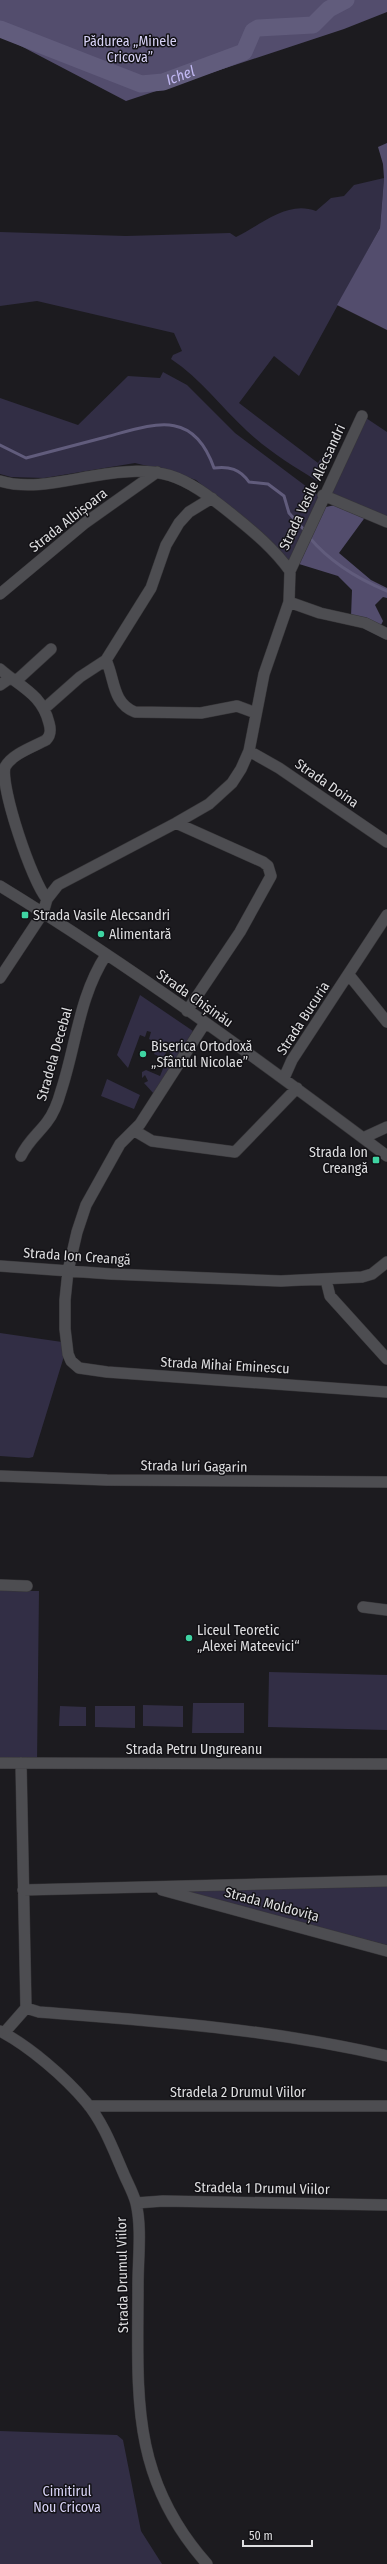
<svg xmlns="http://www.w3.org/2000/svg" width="387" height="2564" viewBox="0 0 387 2564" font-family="'Fira Sans Condensed',sans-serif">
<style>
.green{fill:#322e45}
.forest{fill:#534d6d}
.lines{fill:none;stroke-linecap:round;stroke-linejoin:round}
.stream{stroke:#615c7c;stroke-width:3}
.river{stroke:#615c7c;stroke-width:17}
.minor-casing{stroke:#373639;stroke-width:12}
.minor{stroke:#4d4d51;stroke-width:11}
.poi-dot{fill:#3fd4a2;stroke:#131216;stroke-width:1.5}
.labels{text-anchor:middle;stroke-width:3;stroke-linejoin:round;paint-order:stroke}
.park-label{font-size:14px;fill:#d8d3f6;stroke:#131216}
.street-label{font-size:14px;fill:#dfdfe1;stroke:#131216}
.poi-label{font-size:14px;fill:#dfdfe1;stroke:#131216;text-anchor:start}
.water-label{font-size:15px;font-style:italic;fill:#c2b9f3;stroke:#131216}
</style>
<rect width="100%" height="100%" fill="#1c1b1f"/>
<path class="green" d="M384 178 380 228 299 376 274 356 239 403 318 463 328 447 335 453 317 481C293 466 268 451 247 431 221 407 201 379 171 359L173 355 182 351 174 333 37 301 0 306V232L126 236 230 233 236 237C261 225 287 200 316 211L331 198 344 196 354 185Z
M163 372 187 385 235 433 319 496 290 561 196 480 172 472 135 463 44 478 11 477 0 474V398L78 425 128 376 160 378Z
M366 418 387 432V519L332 496 331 490Z
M140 995 193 1031 154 1094 144 1083 148 1081 145 1075 142 1078V1072L146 1070 160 1076 170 1052 167 1051 163 1058 154 1054 158 1043 149 1039 151 1032 147 1031 145 1037 140 1035 128 1068 117 1055Z
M107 1079 140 1095 134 1109 101 1096Z
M0 1333 62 1342 65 1353 33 1457 29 1458 0 1456Z
M0 1591H39L37 1763 0 1762Z
M269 1672 387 1675V1730L268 1727Z
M193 1703H244V1733H192Z
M143 1705 183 1706V1727L143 1726Z
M60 1706 86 1707V1726H59Z
M95 1706H135V1728L95 1727Z
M387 1885V1945L184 1893 189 1889Z
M0 2431 117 2435 123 2440 141 2531 162 2564H0Z"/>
<path class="forest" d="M0 0H387V12L344 29 126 101 19 45 0 37Z
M387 143V330L337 305 380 228 384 178 383 164 378 147Z
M335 505 366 516 339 553 371 580 387 588V598L383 597 375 605 383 621 381 625 351 617 352 590 338 576 299 564 321 512 326 507Z"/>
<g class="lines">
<path class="stream" d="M0 445 26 458C53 451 79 444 106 437 154 424 193 408 214 468 229 466 240 469 249 482L268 484 284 496 289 513 306 532
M309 537C329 561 358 579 387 591"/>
<path class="river" id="s1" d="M0 29 141 84 163 82 244 52 253 31 258 28 313 25 329 9 346 0"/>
<g class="minor-casing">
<path id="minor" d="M0 481C29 490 63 481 93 476 162 464 181 473 234 516 255 533 274 549 290 571
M323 495 387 522
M0 594 85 523 157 472
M289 602 320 613 365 623 387 634
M106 660C115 679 112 703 135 712L201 713 237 706 256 713
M0 669C20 687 42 694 49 723 51 730 51 735 46 740 33 747 12 754 5 767 0 787 32 882 47 899
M16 681 51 649
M0 685 10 678
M45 708 80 677 106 660 151 588 166 545 179 523 189 512 212 498
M249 751 279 768 387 842
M176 823 263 862 268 866 271 876 240 932 187 1011
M0 886C134 968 262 1062 387 1156
M349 975 387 1022
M0 978 43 913 47 899 58 885 176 823 209 804 232 783 241 769 249 751 264 674 289 602 290 571 362 416
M205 1023 140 1124 120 1144 86 1205 77 1232 68 1271 65 1300V1329L68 1354 71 1361 79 1368 107 1372 387 1392
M284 1078 292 1060 387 915
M135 1131 152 1141 235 1152 297 1088
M363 1138 387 1127
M21 1156C28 1141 38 1134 47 1122 54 1113 58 1102 61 1091 76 1046 79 996 106 955
M0 1266 111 1274 281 1281 362 1277 372 1274 387 1262
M326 1280 330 1296 387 1359
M0 1476 107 1480 387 1482
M0 1585 27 1586
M363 1607 387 1610
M0 1763 387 1764
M21 1763 26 2008
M23 1890 387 1881
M162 1890 387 1951
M26 2008 39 2012C156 2021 272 2029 387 2056
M0 2031C29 2046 65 2077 86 2102 103 2122 113 2149 123 2172 127 2182 133 2192 136 2203 142 2228 138 2259 138 2284 138 2394 129 2476 207 2564
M4 2033 26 2008
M89 2106H387
M136 2203 163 2201 387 2205"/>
</g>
<use href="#minor" class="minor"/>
</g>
<g class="poi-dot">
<rect x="21" y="911" width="8" height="8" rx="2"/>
<circle cx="101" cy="934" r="4"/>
<circle cx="143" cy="1054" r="4"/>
<rect x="372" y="1156" width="8" height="8" rx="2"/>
<circle cx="189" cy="1638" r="4"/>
</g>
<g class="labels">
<g class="park-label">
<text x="130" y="46">Pădurea „Minele<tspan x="130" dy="16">Cricova”</tspan></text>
<text x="67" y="2496">Cimitirul<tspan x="67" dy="16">Nou Cricova</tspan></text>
</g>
<g class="street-label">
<text transform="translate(312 487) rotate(-65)" y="5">Strada Vasile Alecsandri</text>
<text transform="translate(68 520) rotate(-38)" y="5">Strada Albișoara</text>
<text transform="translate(327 783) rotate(35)" y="5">Strada Doina</text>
<text transform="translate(195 998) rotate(35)" y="5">Strada Chișinău</text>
<text transform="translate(303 1018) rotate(-57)" y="5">Strada Bucuria</text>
<text transform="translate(54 1054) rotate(-74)" y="5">Stradela Decebal</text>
<text transform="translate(77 1256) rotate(4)" y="5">Strada Ion Creangă</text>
<text transform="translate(225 1365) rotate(3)" y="5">Strada Mihai Eminescu</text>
<text transform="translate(194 1466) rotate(1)" y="5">Strada Iuri Gagarin</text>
<text x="194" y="1754">Strada Petru Ungureanu</text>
<text transform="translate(272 1904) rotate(15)" y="5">Strada Moldovița</text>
<text x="238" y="2097">Stradela 2 Drumul Viilor</text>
<text transform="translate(262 2188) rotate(1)" y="5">Stradela 1 Drumul Viilor</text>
<text transform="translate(122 2275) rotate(-91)" y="5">Strada Drumul Viilor</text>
</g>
<g class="poi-label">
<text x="33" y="920">Strada Vasile Alecsandri</text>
<text x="109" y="939">Alimentară</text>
<text x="151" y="1051">Biserica Ortodoxă<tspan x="151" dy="16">„Sfântul Nicolae”</tspan></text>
<text x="368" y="1157" text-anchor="end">Strada Ion<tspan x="368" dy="16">Creangă</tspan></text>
<text x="197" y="1635">Liceul Teoretic<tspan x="197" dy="16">„Alexei Mateevici“</tspan></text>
</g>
<g class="water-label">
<text dy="5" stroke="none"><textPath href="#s1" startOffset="192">Ichel</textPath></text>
</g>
</g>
<path d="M243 2540v6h69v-6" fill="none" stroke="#dfdfe1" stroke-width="2"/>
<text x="249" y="2540" font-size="12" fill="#dfdfe1" stroke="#131216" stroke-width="3" paint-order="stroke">50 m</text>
</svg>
